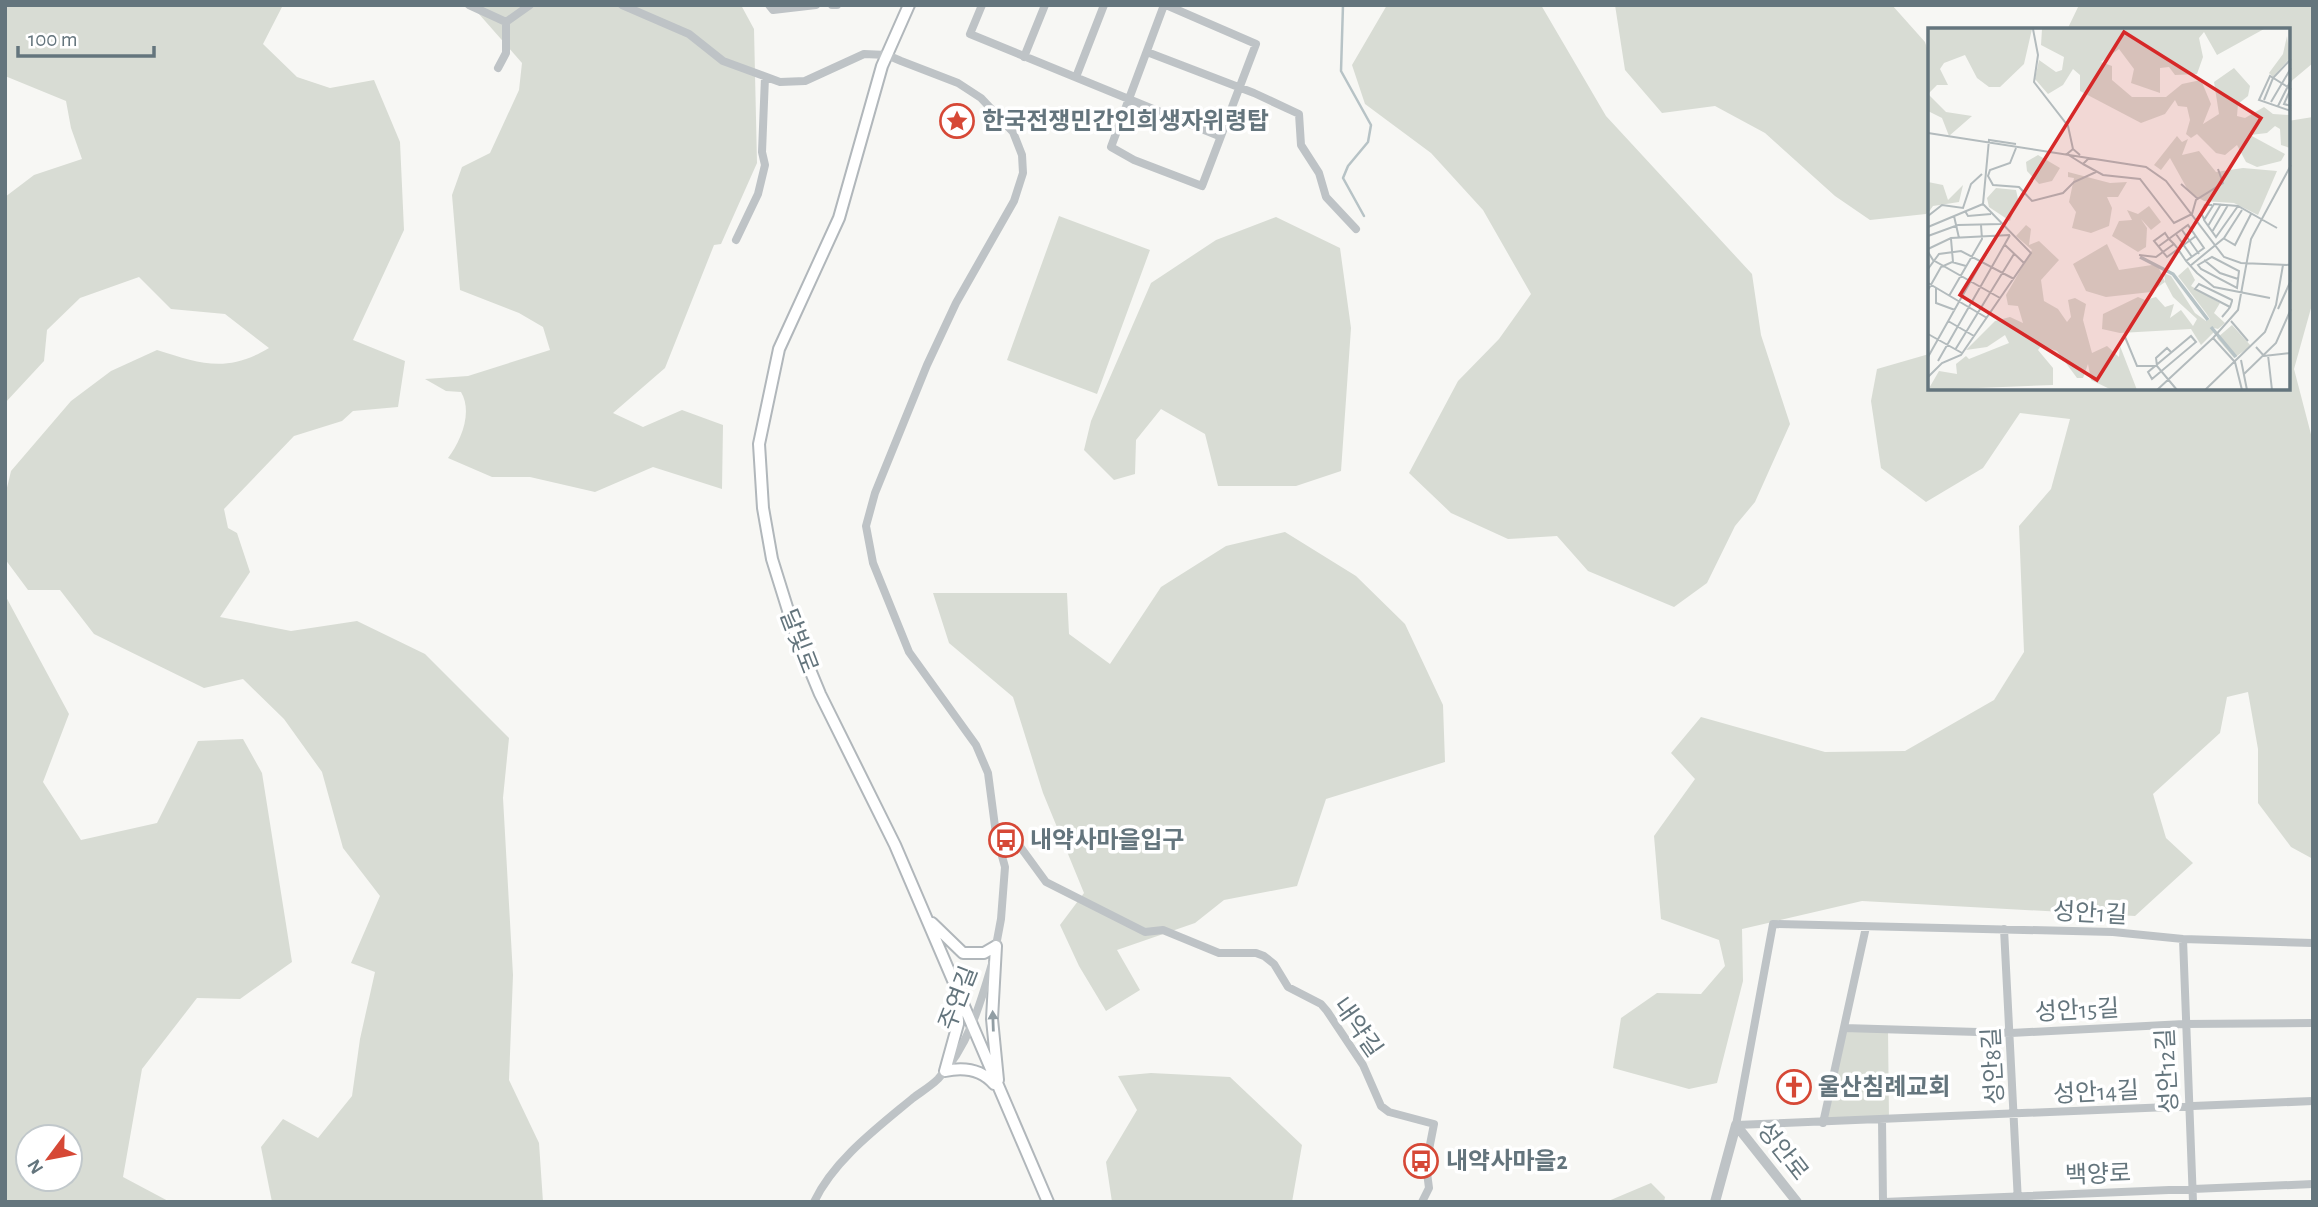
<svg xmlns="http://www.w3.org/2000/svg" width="2318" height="1207" viewBox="0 0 2318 1207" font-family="'Alegreya Sans','Noto Sans KR',sans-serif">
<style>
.green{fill:#d8dcd4;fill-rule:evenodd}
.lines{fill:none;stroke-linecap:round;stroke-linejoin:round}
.stream{stroke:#b7c3c6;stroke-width:2.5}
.secondary-casing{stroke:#b1b7bb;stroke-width:14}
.minor{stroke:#bec3c6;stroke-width:8}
.tertiary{stroke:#bec3c6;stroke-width:10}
.secondary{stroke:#fff;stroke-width:10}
.oneway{fill:#929ea4}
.labels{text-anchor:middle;stroke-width:7;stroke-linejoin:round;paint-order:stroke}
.poi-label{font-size:24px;font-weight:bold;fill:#64757d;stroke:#fff;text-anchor:start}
.street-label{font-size:24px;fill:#64757d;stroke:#fff}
.inset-river{fill:none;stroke:#b7c3c6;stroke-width:3.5}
.inset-road{fill:none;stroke:#b3bbbd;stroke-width:2}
.view{fill:#d62828;fill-opacity:0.15;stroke:#d62828;stroke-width:3.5}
.inset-edge{fill:none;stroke:#64757d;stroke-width:3.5}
</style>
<rect width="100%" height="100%" fill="#f7f7f4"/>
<path class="green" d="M5 5H283L263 44 297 77 330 88 374 80 400 142 404 230 353 340 405 361 398 407 353 411 342 421 294 436 224 509 228 528 237 533 250 572 220 617 291 631 357 621 425 654 509 738 503 798 513 975 509 1080 539 1143 543 1202H272L261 1147 283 1119 318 1138 352 1096 360 1039 375 972 351 963 380 896 343 848 322 772 284 719 243 679 204 688 94 634 60 590H28L5 559V496L11 471 71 401 111 371 157 350C201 364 227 373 269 348L225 314 171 309 139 277 80 298 47 330 44 361 5 403V197L34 175 82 159 71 128 66 101 5 76Z
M471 5H741L754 29 757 163 721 244 714 245 665 368 613 413 643 427 682 410 723 425 722 489 653 467 595 492 530 477H492L448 458C461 441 473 412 461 392L446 391 425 379 468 376 550 350 543 327 519 313 460 290 452 195 462 167 490 153 519 90 522 63Z
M1387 5H1541L1606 116 1752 274 1761 335 1790 424 1755 502 1735 526 1707 583 1674 607 1588 571 1557 536 1508 539 1451 513 1409 473 1458 381 1499 339 1531 294 1483 210 1431 153 1365 104 1352 65Z
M1615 5H1892L1925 42 1929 54V210L1926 214 1870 220 1835 196 1765 133 1715 106 1662 113 1625 70Z
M2079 5H2313V63L2288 84V30H2067Z
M2313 117V301L2294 369 2313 442V859L2291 847 2258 803V749L2248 692 2227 697 2220 733 2153 794 2166 838 2193 863 2135 916 1862 901 1742 929 1743 981 1717 1083 1689 1089 1613 1068 1621 1018 1657 993 1701 994 1725 966 1719 940 1661 919 1654 836 1695 779 1671 753 1701 717 1825 752 1905 751 1994 700 2024 652 2019 526 2051 489 2070 419 2020 413 1983 468 1926 502 1881 468 1871 401 1877 369 1929 354 1930 388H2288V121Z
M1059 216 1150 250 1097 394 1007 360Z
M1276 217 1340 248 1351 328 1341 471 1296 486H1218L1205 434 1161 409 1136 440 1135 474 1114 480 1084 450 1091 421 1151 283 1216 240Z
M1285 532 1356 576 1405 624 1443 705 1445 762 1326 799 1297 886 1224 900 1195 923 1117 950 1140 990 1106 1011 1079 966 1060 925 1084 893 1043 793 1013 697 949 643 933 593H1067L1069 634 1110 664 1161 587 1226 546Z
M5 595 69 714 43 782 81 840 157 823 198 741 243 739 262 773 292 962 240 999 197 998 142 1069 123 1177 170 1202H5ZM28 1137H70V1179H28Z
M1844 1028 1888 1029 1889 1120 1823 1123Z
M1151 1073 1230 1077 1302 1145 1292 1202H1112L1106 1162 1137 1110 1118 1076Z
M1651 1183 1665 1197 1664 1202H1606Z"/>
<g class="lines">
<path class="stream" d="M1343 5 1341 71 1371 125 1368 142 1348 166 1343 178 1364 216"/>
<g class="secondary-casing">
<path id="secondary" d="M909 5 882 66 839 218 779 349 759 444 763 508 772 559 796 636 820 694 895 845 1048 1202
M932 923 963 953H984L996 946
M996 946 992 1019 998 1080
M957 1001 958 1024 945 1071C964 1067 981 1069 994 1084"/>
</g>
<path class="minor" d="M469 5 506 22
M622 5 689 34 723 61 780 82 805 81 864 54 887 55 901 61 958 83 981 98 1013 132 1022 155 1023 173 1014 201 956 303 927 365 875 493 866 526 873 563 909 652 976 745 988 773 996 834 1005 867 1001 919 995 951
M769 5 773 10 816 5
M832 5H837
M982 5 970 34 1219 136
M1164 5 1111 147 1134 160 1202 186 1256 44 1166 5
M1147 52 1254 93 1299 114 1301 145 1319 173 1326 197 1356 229
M1024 57 1045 5
M498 68 506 53V22L530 5
M1076 77 1104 5
M736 240 758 194 765 165 762 152 765 77
M996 834 1019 845 1046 882 1145 932 1163 930 1219 953H1256L1264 956 1274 964 1288 987 1321 1004 1327 1011 1363 1065 1381 1106 1389 1112 1434 1124 1426 1165 1429 1188 1422 1202
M2004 929 2018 1202
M2183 939 2193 1202
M2313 943 2183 939 2113 932 1773 924 1736 1125 2313 1101
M1844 1028 2011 1033 2184 1024 2313 1023
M1882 1120 1883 1202
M1823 1123 1866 927
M814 1202C834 1160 877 1128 913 1098 921 1092 931 1086 938 1079 968 1047 980 1005 992 964
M1884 1202 2313 1184"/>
<path class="tertiary" d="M1736 1125 1797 1202
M1715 1202 1736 1125"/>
<use href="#secondary" class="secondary"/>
</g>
<defs><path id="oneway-solid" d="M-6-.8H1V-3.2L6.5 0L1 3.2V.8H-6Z" transform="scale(1.75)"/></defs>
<use class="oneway" href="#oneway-solid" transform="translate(993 1021) rotate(-92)"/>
<defs>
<g id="sight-ring" transform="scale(1.75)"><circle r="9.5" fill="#fff" stroke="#d64836" stroke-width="1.5"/><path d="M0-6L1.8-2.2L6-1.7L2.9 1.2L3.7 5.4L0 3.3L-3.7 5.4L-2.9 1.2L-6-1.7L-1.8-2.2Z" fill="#d64836"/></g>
<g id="bus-ring" transform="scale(1.75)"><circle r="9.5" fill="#fff" stroke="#d64836" stroke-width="1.5"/><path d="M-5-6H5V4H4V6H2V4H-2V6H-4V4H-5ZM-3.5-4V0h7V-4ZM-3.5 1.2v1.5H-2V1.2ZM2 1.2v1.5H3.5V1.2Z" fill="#d64836"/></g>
<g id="church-ring" transform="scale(1.75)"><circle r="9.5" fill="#fff" stroke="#d64836" stroke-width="1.5"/><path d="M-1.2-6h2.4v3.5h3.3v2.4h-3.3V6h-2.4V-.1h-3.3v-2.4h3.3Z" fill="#d64836"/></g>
</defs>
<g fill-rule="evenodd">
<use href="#sight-ring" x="957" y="121"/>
<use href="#bus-ring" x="1006" y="840"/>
<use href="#church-ring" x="1794" y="1087"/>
<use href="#bus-ring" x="1421" y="1161"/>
</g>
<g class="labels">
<g class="poi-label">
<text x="982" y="129">한국전쟁민간인희생자위령탑</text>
<text x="1030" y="848">내약사마을입구</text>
<text x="1818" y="1095">울산침례교회</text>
<text x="1446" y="1169">내약사마을2</text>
</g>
<g class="street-label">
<text transform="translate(799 641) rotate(69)" y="8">달빛로</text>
<text transform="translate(2090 913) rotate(3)" y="8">성안1길</text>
<text transform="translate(958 998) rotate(-69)" y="8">주연길</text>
<text transform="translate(2077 1010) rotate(-3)" y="8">성안15길</text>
<text transform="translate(1358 1027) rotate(55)" y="8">내약길</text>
<text transform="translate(1993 1066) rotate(-93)" y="8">성안8길</text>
<text transform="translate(2167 1071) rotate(-93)" y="8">성안12길</text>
<text transform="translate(2096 1092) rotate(-3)" y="8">성안14길</text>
<text transform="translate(1783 1151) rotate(52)" y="8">성안로</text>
<text transform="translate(2098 1174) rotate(-2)" y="8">백양로</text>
</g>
</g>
<g transform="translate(1928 28)">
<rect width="362" height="362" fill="#f7f7f4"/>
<path d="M0 1H104L96 36 72 59H61L49 50 37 27 16 35 12 41 20 57H9L0 66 18 84 44 88 21 108 14 90 0 83ZM114 1H336L289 27 276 4 271 10 275 29 269 46 247 47 241 39 232 40V65L203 55 206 41 191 21 173 34 184 38V52L204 69H238L254 56 273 52 283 76 275 96 291 86 286 54 306 40 322 58 320 68 310 76 309 88 317 90 336 79 345 86 362 87V120L353 117 352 101 347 98 339 105 322 107 357 126 353 133 329 139 318 134 309 117 297 127 288 125 269 106 263 110 258 106 262 92 259 79 250 78 247 72 237 86 213 95 152 63V47L145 41 135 57 120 66 107 51 111 32 128 44 134 42 136 29 113 17ZM359 8 362 30 345 49 341 45 355 26ZM249 108 254 114 260 111 254 127 271 123 288 144 315 140 349 143 330 187 306 175 276 173 261 164 242 130 233 142 226 137ZM110 127 132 140 124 153 111 156 99 143 98 134ZM140 144 182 155 199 154 190 169H179L184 180 181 198 163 205 144 200 148 184 141 174 146 150 140 149ZM0 154 15 157 20 172 35 157 31 174 5 178 0 185ZM68 160 88 162 90 171 82 193 61 179 59 170ZM221 178 233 194 223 202 213 191 219 200 218 219 210 224 184 208 191 193 204 192 199 182 210 186ZM98 197 103 201 101 217 111 213 131 232 113 252 116 273 130 281 139 294 143 289 140 272 147 270 158 276 155 292 164 325 179 318 191 329 192 318 209 362H184L163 352 160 336 155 350H149L129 323 113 318 110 322 125 340V357L0 362 11 343 29 346 28 336 38 328 41 331 81 315 77 307 59 319 38 322 67 293 82 289 95 295 90 278 80 277 78 267 104 222 88 208ZM179 216 191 242 224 237 230 238 237 254 236 245 243 248 267 285 278 293 282 291 278 285 250 248 260 239 267 252 263 258 292 275 286 285 297 295 290 301 282 299 286 304 273 317 263 301 192 305 174 301 175 286 210 269 217 272 228 269 237 279 246 276 242 290 253 282 265 298 269 291 245 269 237 254 223 264 178 269 158 263 145 236ZM304 297 323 318 306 330 289 310Z" fill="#d8dcd4"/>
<path class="inset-river" d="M212 229 245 246 280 292M283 299 308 329"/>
<path class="inset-road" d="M105 1 110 27 106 54 140 98 145 121M363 60 356 76 363 78M363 61 342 48 331 72 363 83M336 72 345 50 363 31M343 74 363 40M350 78 363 52M0 105 218 139 238 153 296 229 313 235 363 237M88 120 82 135 62 142 60 148 65 157 91 159 104 173 135 165 146 154 168 144M152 127 145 121 139 126 155 136 161 130M155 136 175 147 212 151 246 195 264 186 268 172 295 155 290 141M253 156 270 171M55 176 61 112 88 116M310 178 288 209 276 192 286 176 310 178 349 200M37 183 40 188 63 186M0 188 14 177 35 180 43 156 54 146M26 188 31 210M276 191 273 185 277 177H284M280 198 293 176M0 199 55 176M254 202 271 226M284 204 300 177M248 206 264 229M0 208 30 197 73 196M268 208 250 221 239 229 226 213 237 205 241 211 246 216 250 221 258 233 269 245 286 259 342 270M295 210 307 217 323 186M23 211 25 234M77 217 96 235M231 218 260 197 276 220 258 233M0 221 23 210 82 207M0 224 5 232 72 270M211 227 228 229 246 216M284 229 311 243 309 260 273 241 270 237ZM276 232 292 245 310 251M262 238 296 210 314 182M0 241 11 226 33 223 86 251M0 255 59 290M8 260V275L27 282M0 262 13 239 24 234 38 238M21 268 54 211 53 197M350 281 363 252M294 289 300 282 302 279 304 273V272L271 256 267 261 302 279M20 293 46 308M303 293 320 313M0 306 34 325M263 308 268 314 224 351 220 344ZM197 309 209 338H229L249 362M328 319 336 328 363 325M27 322 86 226M340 327 344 362M0 329 68 208M313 332 319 362M10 333 82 207M306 333 285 310 310 282 323 211 363 137M307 334 314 362M229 338 228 330 239 320 244 325M316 346 348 315 363 281M0 349 14 335 33 327 103 225 55 176M229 362 285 310M277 362 337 304 348 277 355 237"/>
<path class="view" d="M196 4 333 90 169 352 32 267Z"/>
<rect width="362" height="362" class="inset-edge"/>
</g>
<rect width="2318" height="1207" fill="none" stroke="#64757d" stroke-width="14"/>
<g transform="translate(49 1158) rotate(238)"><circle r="33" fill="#ffffff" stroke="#c1c8cb" stroke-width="2"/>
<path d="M0-5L12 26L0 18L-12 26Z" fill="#d64836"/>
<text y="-10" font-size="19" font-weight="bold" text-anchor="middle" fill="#64757d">N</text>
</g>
<path d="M18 46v10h136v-10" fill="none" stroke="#64757d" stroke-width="3.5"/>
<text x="28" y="46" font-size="21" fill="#64757d" stroke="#ffffff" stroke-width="5" paint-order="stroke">100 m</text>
</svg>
